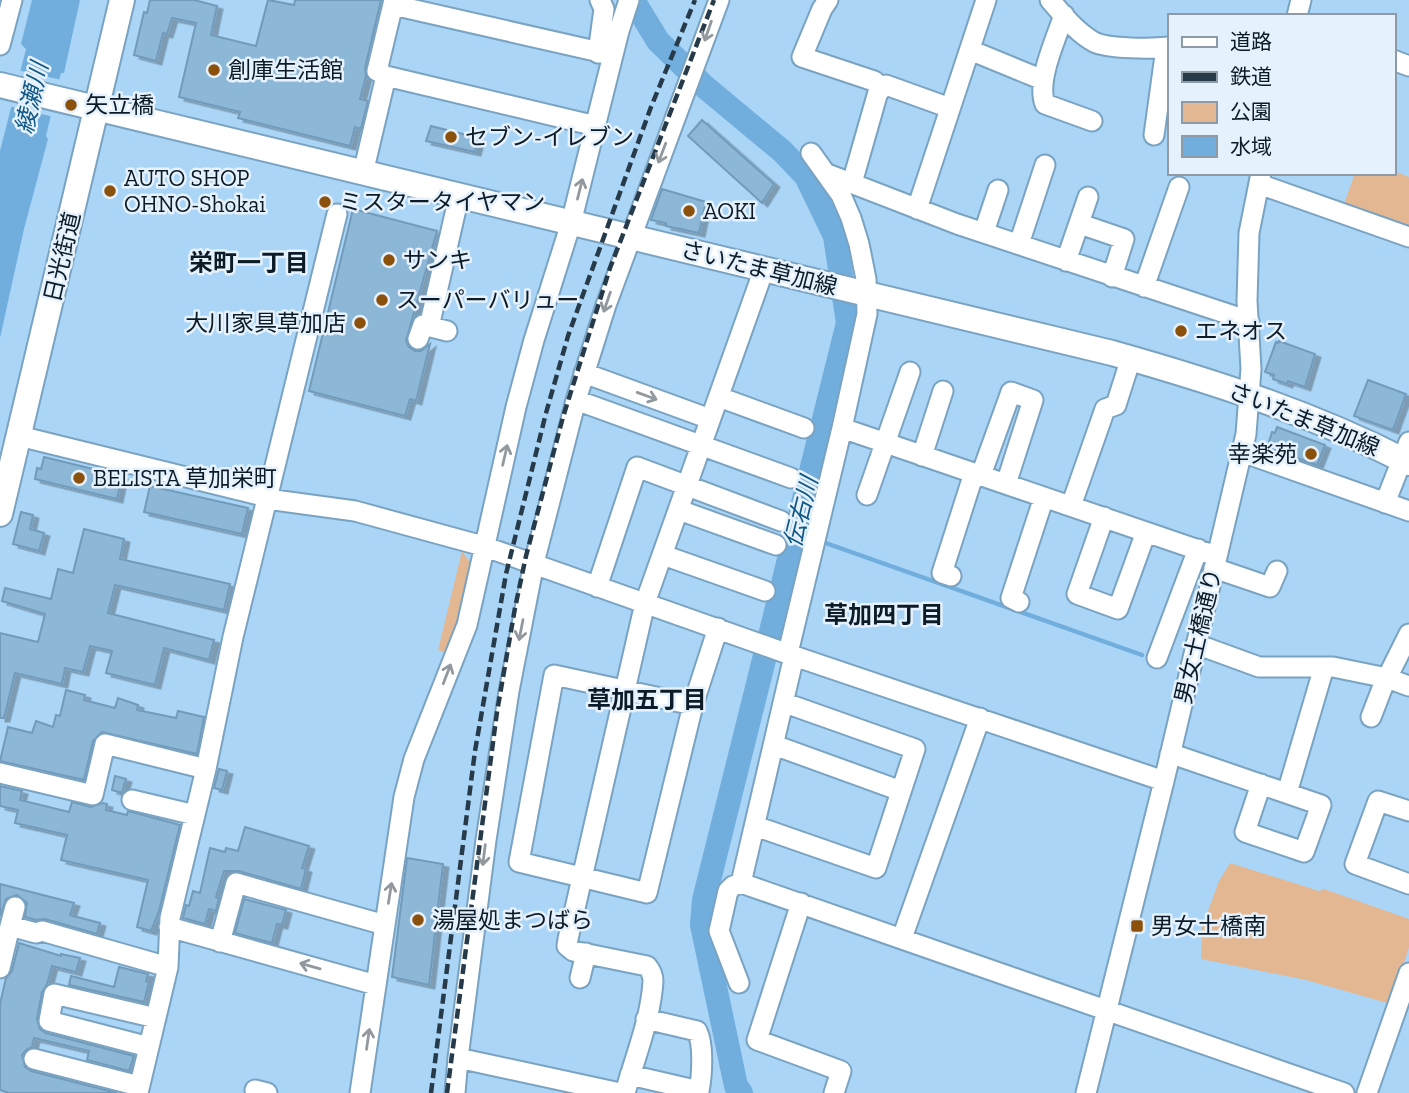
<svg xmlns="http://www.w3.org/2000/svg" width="1409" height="1093" viewBox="0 0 1409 1093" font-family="'Zilla Slab','Noto Sans JP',serif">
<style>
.green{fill:#e2b791}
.water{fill:#71aedd}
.pier{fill:#aad5f6}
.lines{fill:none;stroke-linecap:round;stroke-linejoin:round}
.stream{stroke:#71aedd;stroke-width:4.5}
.river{stroke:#71aedd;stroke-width:24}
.building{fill:#8db7d7;stroke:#729aba;stroke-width:2;filter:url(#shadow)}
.minor-casing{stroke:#7aa3c2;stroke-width:23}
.major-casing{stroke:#7aa3c2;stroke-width:28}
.minor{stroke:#fff;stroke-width:19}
.major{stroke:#fff;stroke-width:24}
.rail{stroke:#263a4a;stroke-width:4.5;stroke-dasharray:10 5;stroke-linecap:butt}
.oneway{stroke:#91989e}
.poi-dot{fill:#8b510c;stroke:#e5f1fc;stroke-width:2.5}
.labels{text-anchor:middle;stroke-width:5;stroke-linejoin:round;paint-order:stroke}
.poi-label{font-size:23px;fill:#0b1b27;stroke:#e5f1fc;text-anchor:start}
.street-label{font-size:23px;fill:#0b1b27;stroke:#e5f1fc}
.water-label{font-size:24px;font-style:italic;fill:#0f5885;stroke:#e5f1fc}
.neighbourhood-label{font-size:24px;font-weight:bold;fill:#0b1b27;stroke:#e5f1fc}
</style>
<defs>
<filter id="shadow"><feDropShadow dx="5.5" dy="3.5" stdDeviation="0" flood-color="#0004"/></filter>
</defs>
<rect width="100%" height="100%" fill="#aad5f6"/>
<path class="green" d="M1393 158 1398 159 1394 171 1409 177V228L1344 204 1355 173H1393Z
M462 551 473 567 449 654 438 650Z
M1230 863 1319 891 1324 889 1409 919V947L1391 1004 1306 980 1201 959 1202 927 1219 881Z"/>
<path class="water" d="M32 0H80L64 73H61L46 136 48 139 24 229 0 338V151L26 49 21 44Z"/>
<path class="pier" d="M17 70 62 80 54 117 9 106Z"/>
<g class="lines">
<path class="stream" d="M796 532 811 538
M820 541 1142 655"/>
<path class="river" d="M633 0 658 41 705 87 782 151 806 176 835 236 848 323 704 900 702 925 736 1086 741 1093"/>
</g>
<path class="building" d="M150 0H194L217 6 211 35 256 46 268 0 294 5 295 0H381L365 68 366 76 360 99 368 101 361 129 355 127 350 146 238 118 240 112 179 97 196 23 172 18 167 34 163 33 156 61 134 55 144 12 147 13Z
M702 120 774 184 762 203 688 136Z
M431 126 479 138 475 152 426 141Z
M662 189 706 202 699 233 666 226V223L651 220Z
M353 209 437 231 406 341 409 347 415 351H421L430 344 416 401 410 399 405 416 309 391Z
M1279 341 1315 354 1305 387 1288 381 1287 384 1273 379 1274 375 1265 372 1276 342 1278 343Z
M1368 380 1406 394 1393 430 1354 416Z
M1277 427 1325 445 1317 465 1267 448 1272 432 1275 433Z
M44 457 122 476 117 499 35 479 37 468 41 469Z
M150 486 248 508 242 534 144 512Z
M21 512 33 515 30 529 44 533 39 551 13 544Z
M84 529 124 539 120 559 230 584 224 610 115 585 108 613 214 640 209 660 164 648 155 685 106 673 112 651 90 646 83 672 65 668 62 684 15 673 4 718H0V633L38 642 45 614 2 601 5 588 51 599 58 569 73 573Z
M66 690 85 695 84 700 115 708 118 698 138 705 137 710 176 718 178 711 204 717 197 754 102 732 93 741 84 780 0 761 8 727 32 733 36 721 53 727 56 715 60 716Z
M219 769 227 771 222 790 214 788Z
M115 776 126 779 122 793 112 790Z
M0 786 22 791 20 800 69 812 72 802 91 807 102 803 107 804 106 810 127 815 128 811 180 825 159 911 151 931 137 927 148 880 61 860 67 835 15 823 18 810 0 806Z
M245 827 309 846 302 868 306 869 301 889 239 871H224L216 897 219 898 216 911 209 909 205 924 183 918 186 905 189 906 193 891 200 893 210 848 225 852 226 848 238 851Z
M407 858 443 864 429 985 392 977Z
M0 884 74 903 70 915 100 923 97 934 45 919 36 920 25 917 27 903 17 895 6 899 0 916Z
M244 899 286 910 282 925 277 924 272 943 235 933Z
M19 943 61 956V954L80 958 76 972 52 966 47 984 42 992 37 1019 40 1029 46 1033 134 1056 129 1071 87 1060 89 1051 34 1038 32 1047 26 1050 22 1055 25 1067 31 1071 117 1093H9L0 1090V1004L6 978 12 971Z
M119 967 148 974 146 981 149 982 144 1002 69 985 71 976 114 987Z"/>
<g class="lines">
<g class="minor-casing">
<path id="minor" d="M394 0 377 71 386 76 596 126
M828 0 822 9 802 57 874 81 882 88
M1050 0C1063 15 1076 32 1094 42 1108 49 1152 49 1169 47
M393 5 613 55
M1064 15C1056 39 1036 81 1045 104L1092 121
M1297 16 1301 0
M0 45 12 0
M970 50 1043 80
M598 53 604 9 600 0
M1393 60 1409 66
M1154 135 1166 48
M811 153 841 195 851 218 859 244 866 279 867 314 842 428
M363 173 386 76
M825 173 957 224 1249 321
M852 183 878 92 886 85 950 108
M1259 184 1409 237
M917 209 986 0
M1086 226 1124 239 1112 277
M984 232 998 190
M1019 244 1045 165
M1066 261 1088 197
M1144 287 1179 187
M429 327 459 196
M418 339 423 325 447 331
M584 373 710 419
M719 397 804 428
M576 400 791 478
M19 436 259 495 267 499 355 511 483 546 794 656 1164 781
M1242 452 1409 511
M922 456 943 391
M981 475 1011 392 1033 400 1006 484
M867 495 910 372
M1385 503 1409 442
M1071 506 1105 409 1116 405 1131 358
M679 510 776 545
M1104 517 1077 594 1118 609 1146 532
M663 555 765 591
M1214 568 1270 587 1277 571
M951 576 942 573 974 473
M597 587 637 467 781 521
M1019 602 1011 598 1044 497
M1196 644 1259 667H1333L1387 678 1409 686
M788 653 842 428 1216 556
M794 656 741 883 1344 1093
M1157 658 1198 549
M693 705 554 675 519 862 647 893 693 705 718 628
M1371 717 1383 686 1409 634
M774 745 901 791
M1170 754 1178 756 1321 805 1304 852 1245 832 1261 784
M0 773 93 795 105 744 206 769
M1287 793 1324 667
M132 800 195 815
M1409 811 1378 801 1355 864 1409 884
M755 826 876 868 915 749 785 703
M801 903 757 1040 841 1071 834 1093
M10 926 15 907
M169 927 376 985
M902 938 980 718
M220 942 236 883 385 925
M0 968 10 926 36 933 42 931 168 967
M580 978 586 953
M739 983 719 931 728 891 733 886 741 883
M149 1047 49 1021 54 994 156 1018
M458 1058 620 1093
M34 1059 139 1086
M630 1075 699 1091C702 1076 704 1044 697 1031L646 1019
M255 1090 267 1093
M138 1093 168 967 170 918 206 769 233 637 337 214
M360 1093 404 797 414 759 467 625 516 407 534 340 571 223 619 31 629 0
M455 1093 458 1058 486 840 509 691 534 563 576 400 606 305 719 0
M625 1093C635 1057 651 1018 653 981 653 975 651 971 647 966L573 951 567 946 568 939 645 603 764 269
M1086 1093 1164 781 1246 434 1251 369 1247 301 1249 233 1261 173
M1367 1093 1409 973"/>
</g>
<g class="major-casing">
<path id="major" d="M0 85 1112 353C1215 382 1314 414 1409 463
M0 514 122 0"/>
</g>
<use href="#minor" class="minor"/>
<use href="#major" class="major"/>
<path class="rail" d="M431 1093 475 751 506 574 546 413 568 336 651 107 695 0
M447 1093 497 712 515 608 526 556 563 417 610 268 714 0"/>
</g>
<defs><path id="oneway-shaft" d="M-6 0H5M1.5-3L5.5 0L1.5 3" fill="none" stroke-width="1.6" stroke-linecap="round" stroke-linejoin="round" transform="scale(1.75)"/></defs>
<g class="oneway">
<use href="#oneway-shaft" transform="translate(708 31) rotate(109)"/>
<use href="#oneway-shaft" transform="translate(662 153) rotate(111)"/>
<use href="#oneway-shaft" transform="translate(580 189) rotate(-76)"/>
<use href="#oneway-shaft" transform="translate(607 302) rotate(109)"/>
<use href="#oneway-shaft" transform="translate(647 396) rotate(20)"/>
<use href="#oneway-shaft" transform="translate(505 455) rotate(-77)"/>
<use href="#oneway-shaft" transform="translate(521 630) rotate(101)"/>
<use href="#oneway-shaft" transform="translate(447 674) rotate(-69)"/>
<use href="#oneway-shaft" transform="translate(484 855) rotate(97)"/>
<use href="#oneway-shaft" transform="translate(390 893) rotate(-81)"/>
<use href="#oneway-shaft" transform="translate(310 966) rotate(-164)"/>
<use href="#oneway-shaft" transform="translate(368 1039) rotate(-82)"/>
</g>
<g class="poi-dot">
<circle cx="214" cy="70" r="7"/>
<circle cx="71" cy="105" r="7"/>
<circle cx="451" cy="137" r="7"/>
<circle cx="110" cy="191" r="7"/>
<circle cx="325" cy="202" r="7"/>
<circle cx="689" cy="211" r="7"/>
<circle cx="389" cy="260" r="7"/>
<circle cx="382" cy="300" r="7"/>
<circle cx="360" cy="323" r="7"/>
<circle cx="1181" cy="331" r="7"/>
<circle cx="1311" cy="454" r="7"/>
<circle cx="79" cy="478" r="7"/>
<circle cx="418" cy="920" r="7"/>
<rect x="1130" y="919" width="14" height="14" rx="3.5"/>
</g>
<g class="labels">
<g class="poi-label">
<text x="228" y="78">創庫生活館</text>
<text x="85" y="113">矢立橋</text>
<text x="465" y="145">セブン-イレブン</text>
<text x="124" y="186">AUTO SHOP<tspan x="124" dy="26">OHNO-Shokai</tspan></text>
<text x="339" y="210">ミスタータイヤマン</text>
<text x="703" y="219">AOKI</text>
<text x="403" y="268">サンキ</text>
<text x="396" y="308">スーパーバリュー</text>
<text x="346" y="331" text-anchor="end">大川家具草加店</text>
<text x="1195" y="339">エネオス</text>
<text x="1297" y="462" text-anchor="end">幸楽苑</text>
<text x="93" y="486">BELISTA 草加栄町</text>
<text x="432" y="928">湯屋処まつばら</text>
<text x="1151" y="934">男女土橋南</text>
</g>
<g class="street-label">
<text transform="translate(62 257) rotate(-77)" y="8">日光街道</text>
<text transform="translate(759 268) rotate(14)" y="8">さいたま草加線</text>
<text transform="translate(1304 419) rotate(22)" y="8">さいたま草加線</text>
<text transform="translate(1198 636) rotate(-77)" y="8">男女土橋通り</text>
</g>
<g class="water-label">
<text transform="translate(32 98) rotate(-77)" y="8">綾瀬川</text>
<text transform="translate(801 512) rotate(-76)" y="8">伝右川</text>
</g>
<g class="neighbourhood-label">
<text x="249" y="271">栄町一丁目</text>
<text x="884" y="623">草加四丁目</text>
<text x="647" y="708">草加五丁目</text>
</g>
</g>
<rect x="1168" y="14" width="228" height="161" fill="#e5f1fc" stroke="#8e9ba7" stroke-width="2"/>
<rect x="1182" y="37" width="35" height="10" fill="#ffffff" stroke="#8e9ba7" stroke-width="2"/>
<text x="1230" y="49" font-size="21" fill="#0b1b27">道路</text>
<rect x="1182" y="72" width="35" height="10" fill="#263a4a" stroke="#8e9ba7" stroke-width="2"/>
<text x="1230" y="84" font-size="21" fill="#0b1b27">鉄道</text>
<rect x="1182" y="102" width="35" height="21" fill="#e2b791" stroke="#8e9ba7" stroke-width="2"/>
<text x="1230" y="119" font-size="21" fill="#0b1b27">公園</text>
<rect x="1182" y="136" width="35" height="21" fill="#71aedd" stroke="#8e9ba7" stroke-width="2"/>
<text x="1230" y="154" font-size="21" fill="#0b1b27">水域</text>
</svg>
